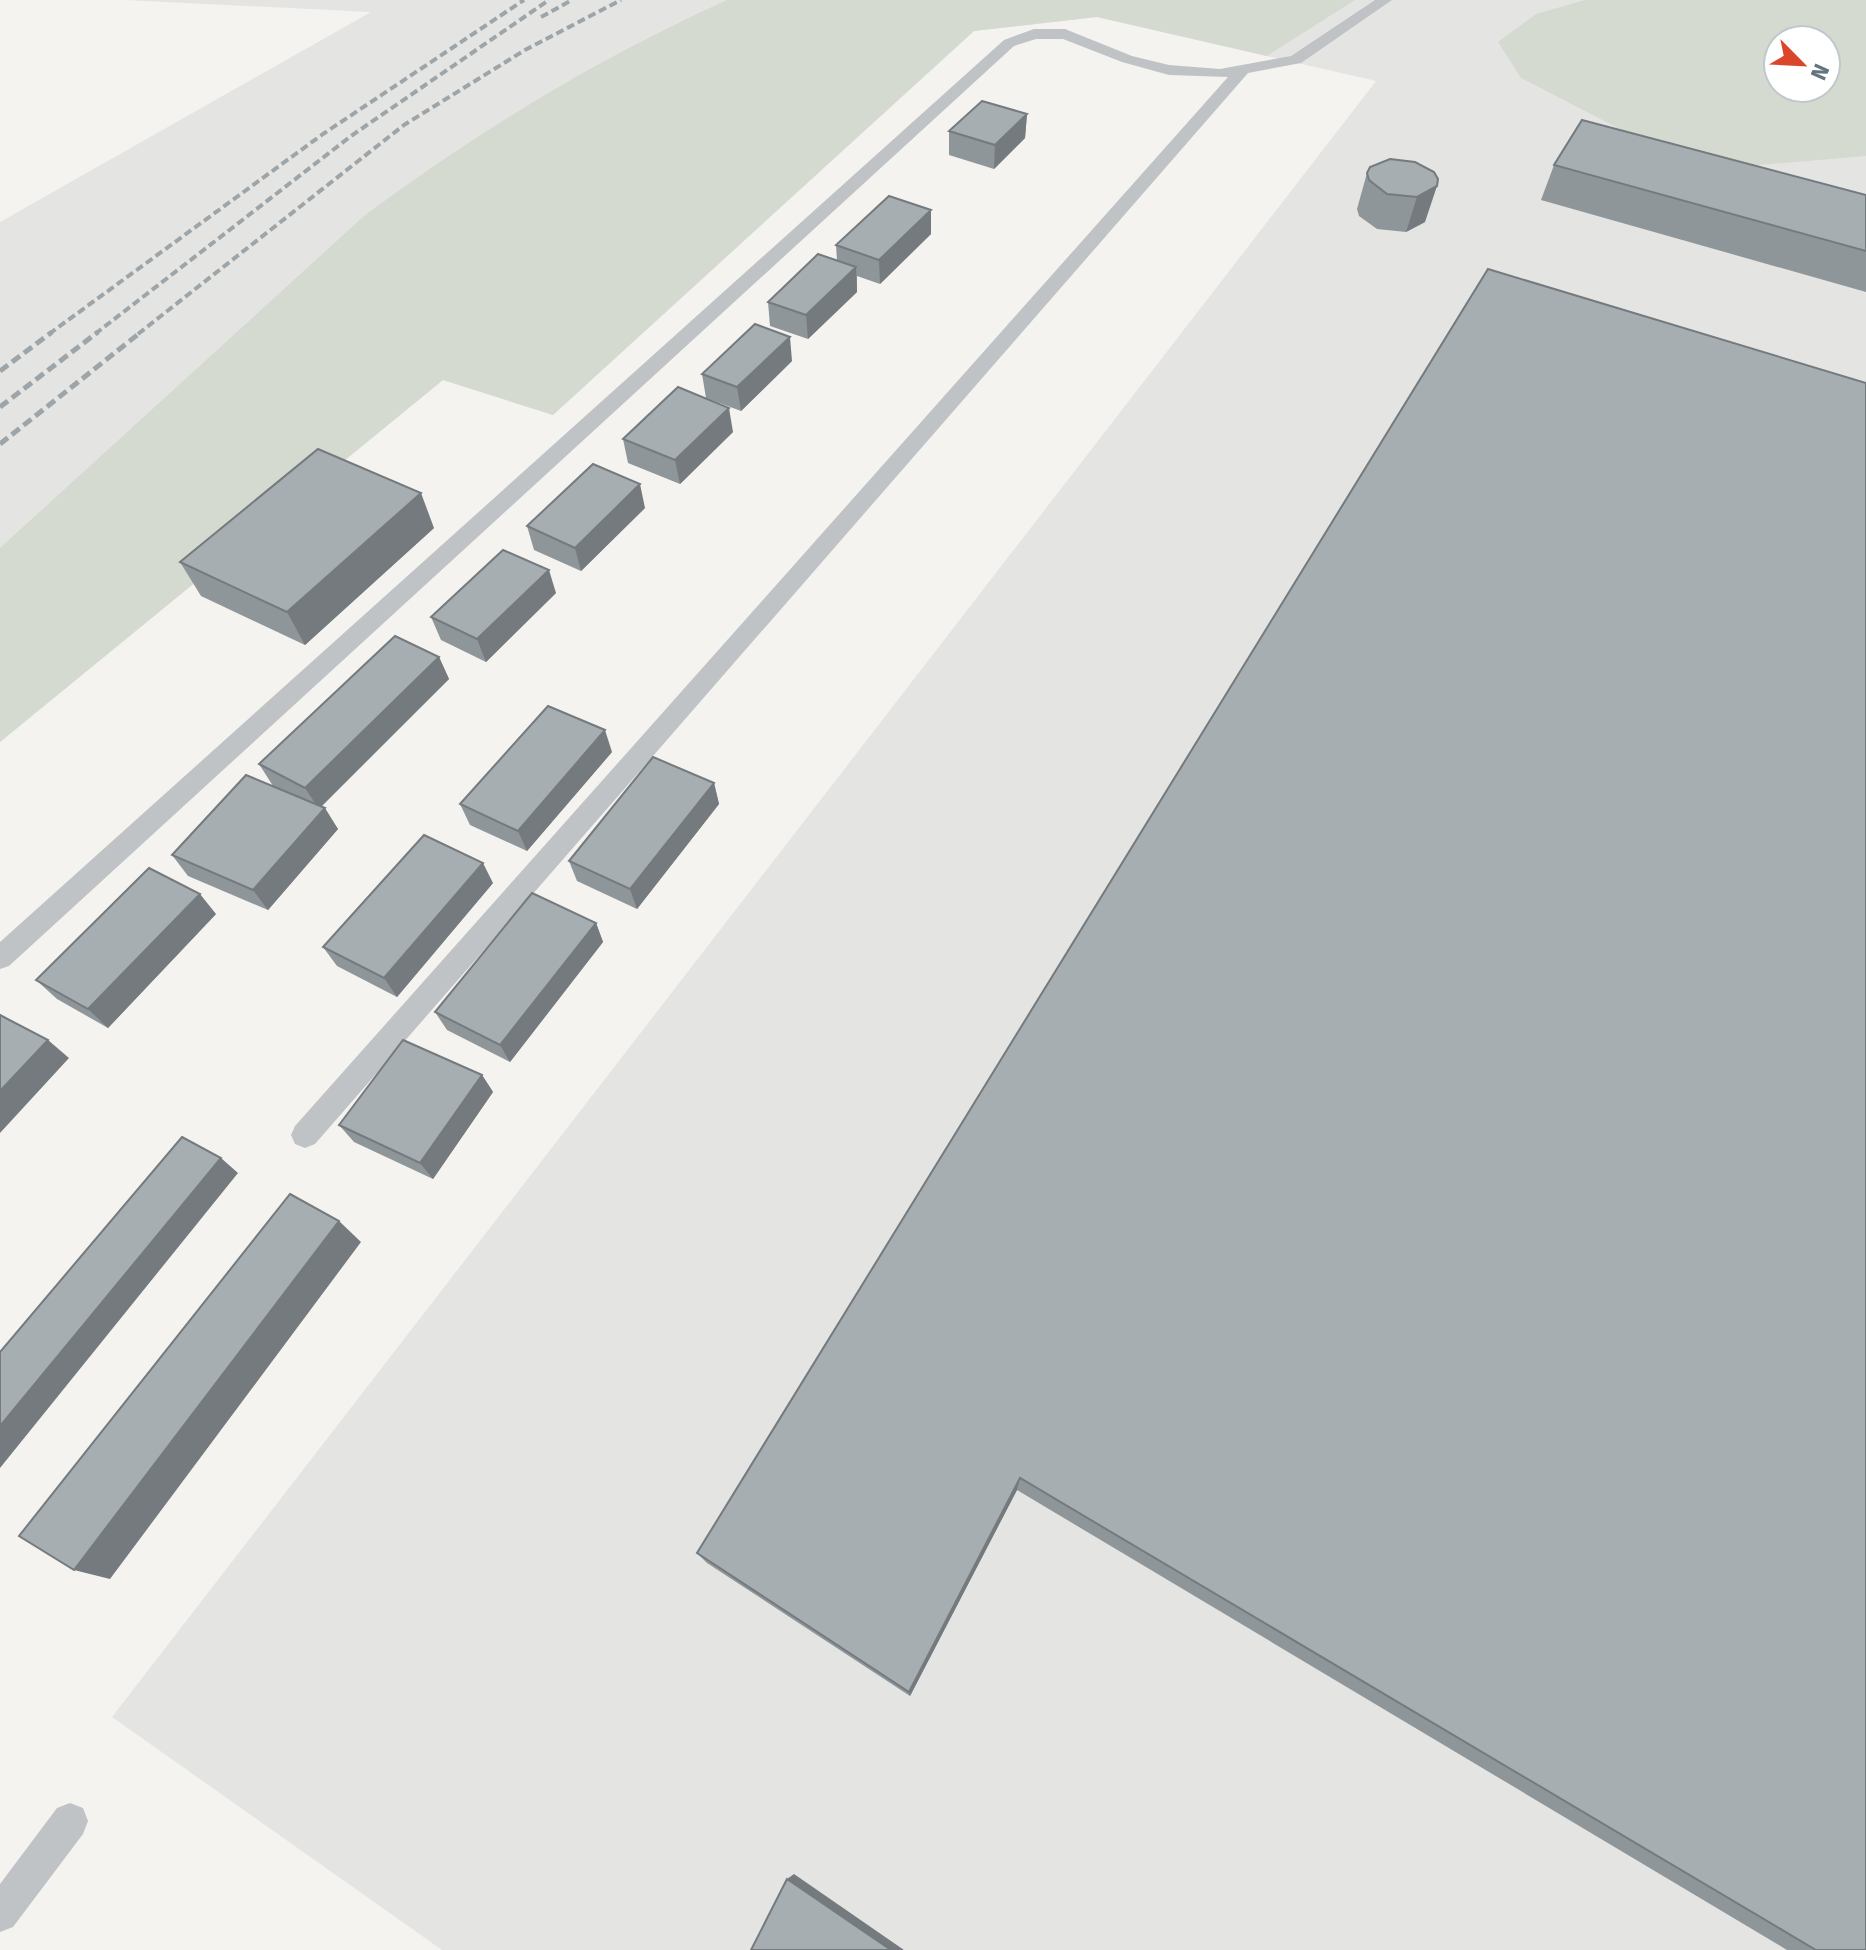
<svg xmlns="http://www.w3.org/2000/svg" width="1866" height="1950" viewBox="0 0 1866 1950" font-family="'Fira Sans',sans-serif">
<style>
.built{fill:#e4e5e3;fill-rule:evenodd}
.green{fill:#d5dad1;fill-rule:evenodd}
.lines{fill:none;stroke-linecap:round;stroke-linejoin:round}
.lane{fill:#bfc3c6;fill-rule:evenodd}
.rail-far1{stroke:#9ea5a9;stroke-width:4;stroke-dasharray:8 4;stroke-linecap:butt}
.rail{stroke:#9ea5a9;stroke-width:5;stroke-dasharray:10 5;stroke-linecap:butt}
.wall{fill:#8f9699}
.shaded-wall{fill:#747a7d}
.building{fill:#a6aeb2;stroke:#747a7d;stroke-width:2}
</style>
<rect width="100%" height="100%" fill="#f4f3f0"/>
<path class="built" d="M123 0H1866V1950H442L112 1717 1376 81 1097 17 974 31 553 415 443 380 0 742V222L371 12ZM1778 40H1826V88H1778Z"/>
<path class="green" d="M727 0H1355L1267 56 1097 17 974 31 553 415 443 380 0 742V548L365 215C479 131 598 58 727 0Z
M1585 0H1866V156L1699 170 1521 78 1498 42 1536 14ZM1778 40H1826V88H1778Z"/>
<g class="lines">
<path class="lane" d="M1375 0H1392L1301 63 1248 73 315 1144 305 1148 295 1144 291 1135 295 1126 1228 77 1169 75 1122 62 1063 39H1036L1014 46 9 966 0 969V942L1004 40 1034 29H1065L1132 56 1169 65 1220 69 1291 56Z
M70 1803 83 1808 88 1821 83 1834 13 1927 0 1932V1884L57 1808Z"/>
<path class="rail-far1" d="M541 17 572 0
M49 334 323 134 524 0
M95 334 351 136 549 0
M138 334 404 125 525 50 621 0"/>
<path class="rail" d="M0 371 52 332
M0 407 98 332
M0 444 141 332"/>
</g>
<path class="wall" d="M1027 114 1025 138 994 169 949 155V131Z
M1415 162 1425 222 1406 232 1377 229 1359 216 1357 209 1367 173Z
M1554 165 1866 195V292L1541 200Z
M931 210V234L880 284 857 276V292L808 339 770 326 768 302 837 261 836 245Z
M1488 269 1866 1950H1787L1017 1490 910 1696 707 1563 697 1553Z
M792 361 741 411 706 398 702 374Z
M733 432 680 484 628 463 623 439Z
M645 508 581 571 534 550 527 526Z
M434 528 305 645 201 596 180 562Z
M556 593 486 662 441 640 431 617Z
M439 657 449 679 321 806 338 829 268 910 188 876 172 855 273 786 259 764Z
M612 752 527 851 470 825 460 804Z
M714 783 719 804 637 909 577 881 569 861Z
M493 883 397 997 337 966 323 947Z
M216 914 108 1028 57 999 36 980Z
M596 923 603 942 510 1062 447 1030 435 1012Z
M482 1075 493 1092 433 1179 354 1142 339 1125Z"/>
<path class="shaded-wall" d="M1027 114 1025 138 994 169 995 145Z
M1437 186 1425 222 1406 232 1417 197Z
M931 210V234L880 284 879 260Z
M856 267 857 292 808 339 806 315Z
M790 337 792 361 741 411 737 387Z
M729 408 733 432 680 484 675 460Z
M640 484 645 508 581 571 575 548Z
M421 493 434 528 305 645 287 612Z
M549 570 556 593 486 662 477 639Z
M439 657 449 679 319 809 305 788Z
M605 730 612 752 527 851 518 831Z
M714 783 719 804 637 909 630 889Z
M325 808 338 829 268 910 253 890Z
M483 863 493 883 397 997 384 978Z
M200 894 216 914 108 1028 88 1009Z
M596 923 603 942 510 1062 500 1045Z
M48 1040 69 1058 0 1133V1091Z
M482 1075 493 1092 433 1179 420 1163Z
M221 1158 238 1173 0 1468V1426Z
M339 1221 361 1242 110 1579 74 1570Z
M1020 1478 1017 1490 910 1696 909 1692Z
M794 1874 904 1950H891L787 1879Z"/>
<path class="building" d="M982 101 1027 114 995 145 949 131Z
M1582 120 1866 195V251L1554 165Z
M1390 159 1415 162 1434 172 1438 179 1437 186 1417 197 1387 194 1369 180 1367 173 1370 167Z
M889 196 931 210 879 260 836 245Z
M818 254 856 267 806 315 768 302Z
M1488 269 1866 383V1950H1816L1020 1478 909 1692 697 1553Z
M755 324 790 337 737 387 702 374Z
M678 387 729 408 675 460 623 439Z
M318 449 421 493 287 612 180 562Z
M593 464 640 484 575 548 527 526Z
M503 550 549 570 477 639 431 617Z
M395 636 439 657 305 788 259 764Z
M548 706 605 730 518 831 460 804Z
M653 757 714 783 630 889 569 861Z
M246 775 325 808 253 890 172 855Z
M424 835 483 863 384 978 323 947Z
M149 868 200 894 88 1009 36 980Z
M532 893 596 923 500 1045 435 1012Z
M0 1015 48 1040 0 1091Z
M403 1040 482 1075 420 1163 339 1125Z
M182 1137 221 1158 0 1426V1352Z
M290 1194 339 1221 74 1570 19 1536Z
M787 1879 891 1950H751Z"/>
<g transform="translate(1802 64) rotate(114)"><circle r="38" fill="#ffffff" stroke="#c1c8cc" stroke-width="2"/>
<path d="M0-6L14 30L0 20L-14 30Z" fill="#da4629"/>
<text y="-12" font-size="22" font-weight="bold" text-anchor="middle" fill="#64757f">N</text>
</g>
</svg>
